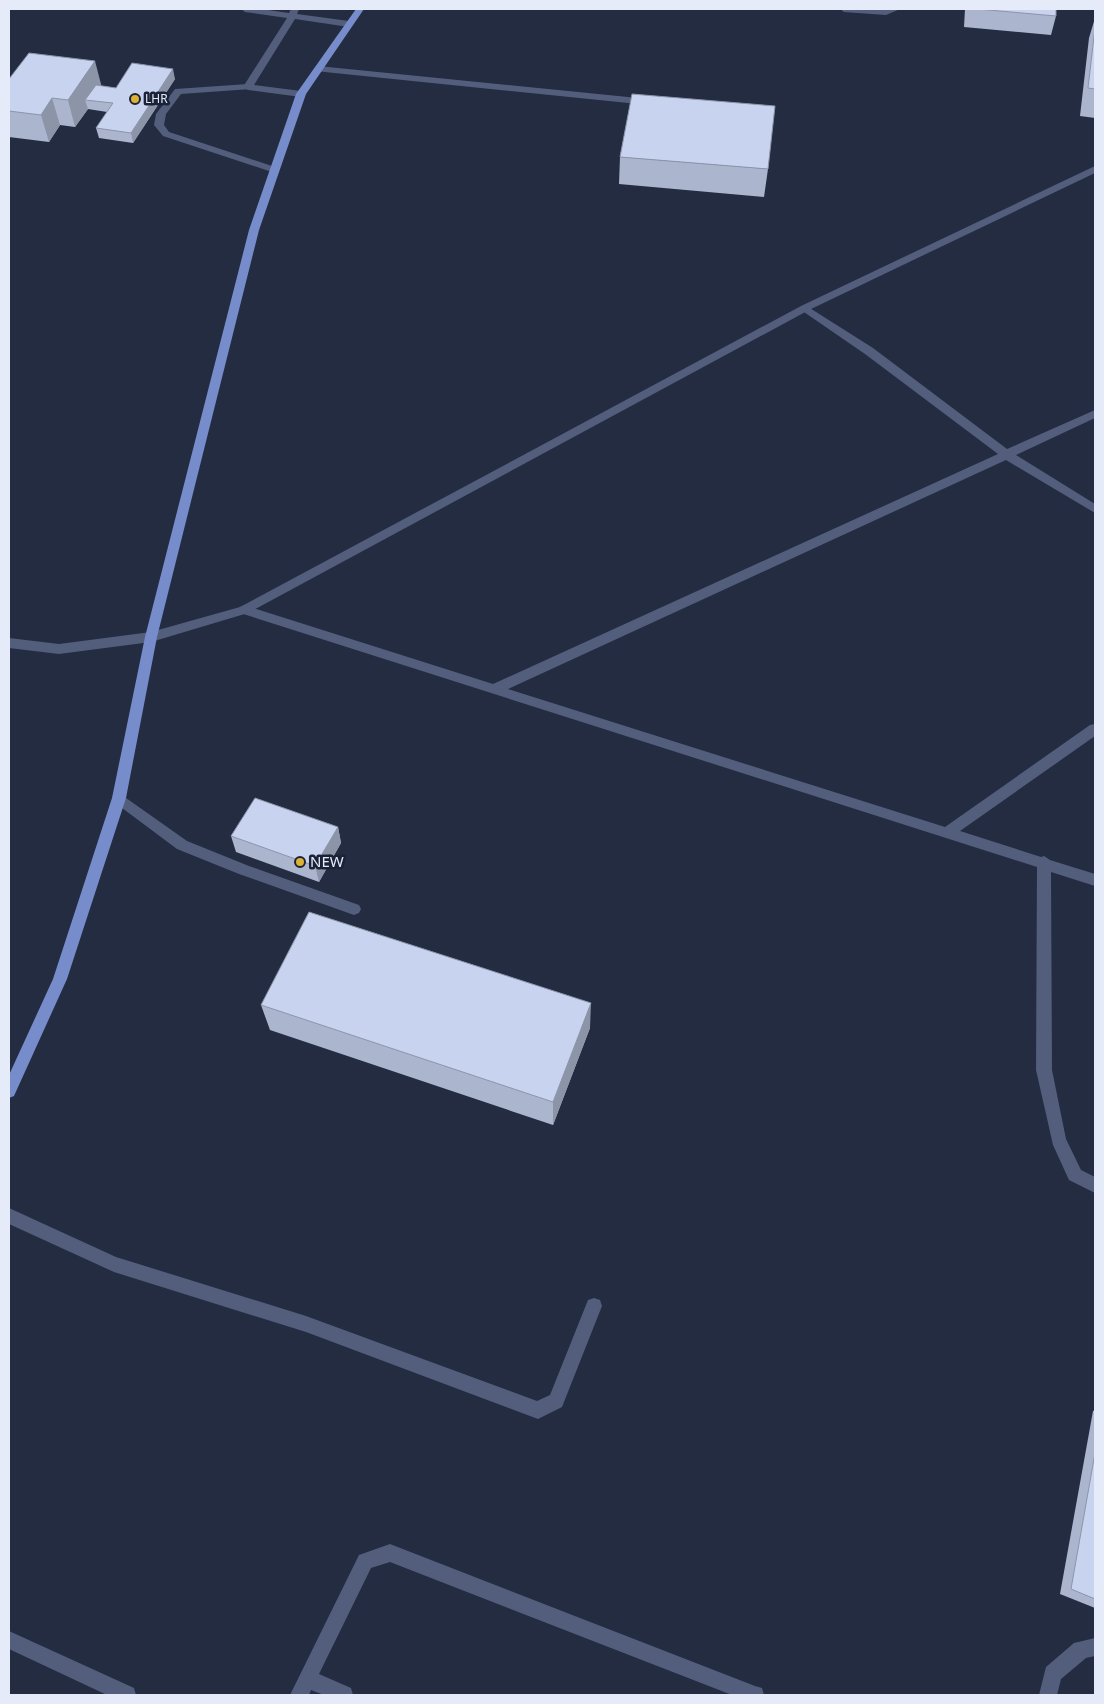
<svg xmlns="http://www.w3.org/2000/svg" width="1104" height="1704" viewBox="0 0 1104 1704" font-family="'Noto Sans',sans-serif">
<style>
.lines{fill:none;stroke-linecap:round;stroke-linejoin:round}
.service{fill:#525e7c;fill-rule:evenodd}
.minor{fill:#525e7c;fill-rule:evenodd}
.tertiary{fill:#525e7c;fill-rule:evenodd}
.primary{fill:#778dcb;fill-rule:evenodd}
.wall{fill:#acb5ce}
.shaded-wall{fill:#8c94a8}
.building{fill:#c8d3f0;stroke:#8c94a8}
.poi-dot{fill:#ddb133;stroke:#1a2237;stroke-width:2}
.labels{text-anchor:middle;stroke-width:5;stroke-linejoin:round;paint-order:stroke}
.far-poi-label{font-size:12px;fill:#e5ebf9;stroke:#1a2237;text-anchor:start}
.poi-label{font-size:15px;fill:#e5ebf9;stroke:#1a2237;text-anchor:start}
</style>
<rect width="100%" height="100%" fill="#242c42"/>
<g class="lines">
<path class="service" d="M840 9H900L886 15 844 12Z
M318 66 648 99 653 102 648 105 315 71V67Z
M248 84 253 87 251 89 181 94 166 114 164 125 169 132 278 168V172H272L163 136 154 125 156 114 175 89Z
M119 793 187 841 249 866 359 905 361 909 359 913 354 915 239 874 177 849 114 802 112 798 114 794Z
M9 1208 116 1257 306 1316 537 1401 550 1395 588 1300 594 1298 600 1300 602 1306 562 1407 538 1419 306 1332 114 1272 9 1224Z
M390 1544 755 1686 762 1688 764 1695H732L390 1562 371 1568 319 1674 351 1688 353 1695H324L311 1690 309 1695H290L359 1555Z
M9 1631 134 1688 136 1695H107L9 1649Z
M1095 1638V1656L1086 1658 1061 1679 1057 1695H1039L1046 1667 1074 1643Z"/>
<path class="minor" d="M241 9H261L289 13 291 9H299L297 14 349 21 353 24 349 27 295 19 254 85 301 91 306 94 301 97 248 90 243 87 287 18 245 12Z
M805 305 873 348 1007 449 1095 410V418L1016 455 1095 504V513L1006 460 508 689 945 827 1090 725 1095 724V736L960 831 1041 857 1044 856 1050 860 1095 874V886L1051 872 1052 1070 1066 1139 1081 1170 1095 1177V1193L1069 1180 1053 1145 1036 1070 1037 867 240 613 238 610 240 607 244 605 493 684 998 454 865 354 801 310 800 308Z"/>
<path class="tertiary" d="M1095 166V173L809 310 248 613 151 642 59 654 9 648V638L59 644 151 632 240 607 801 306Z"/>
<path class="primary" d="M356 9H364L306 94 259 230 157 637 126 798 67 979 14 1096 9 1098V1075L53 979 112 798 145 637 249 230 296 94Z"/>
</g>
<path class="wall" d="M965 9H1056V16L1051 35 964 27Z
M1095 18V118L1080 116 1089 38Z
M9 79 102 86 116 88 175 79 133 143 99 138 96 128 107 112 88 109 75 127 60 125 49 142 9 137Z
M620 157 768 169 764 197 619 184Z
M338 827 341 843 319 882 236 852 231 836Z
M261 1005 590 1028 553 1125 270 1030Z
M1095 1410V1608L1060 1594 1093 1411Z"/>
<path class="shaded-wall" d="M95 61 102 88 85 100 88 109 75 127 68 100Z
M173 69 175 79 133 143 131 133Z
M52 98 60 125 49 142 41 115Z
M338 827 341 843 319 882 315 866Z
M591 1003 590 1028 553 1125V1102Z"/>
<path class="building" d="M977 9H1056V16Z
M1095 28V89L1088 88Z
M29 53 95 61 68 100 52 98 41 115 9 111V79Z
M132 63 173 69 131 133 96 128 113 103 85 100 96 85 116 88Z
M632 94 775 106 768 169 620 157Z
M255 798 338 827 315 866 231 836Z
M309 912 591 1003 553 1102 261 1005Z
M1095 1453V1599L1071 1589Z"/>
<g class="poi-dot">
<circle cx="135" cy="99" r="5"/>
<circle cx="300" cy="862" r="5"/>
</g>
<g class="labels">
<g class="far-poi-label">
<text x="145" y="103">LHR</text>
</g>
<g class="poi-label">
<text x="310" y="867">NEW</text>
</g>
</g>
<rect width="1104" height="1704" fill="none" stroke="#e5ebf9" stroke-width="20"/>
</svg>
